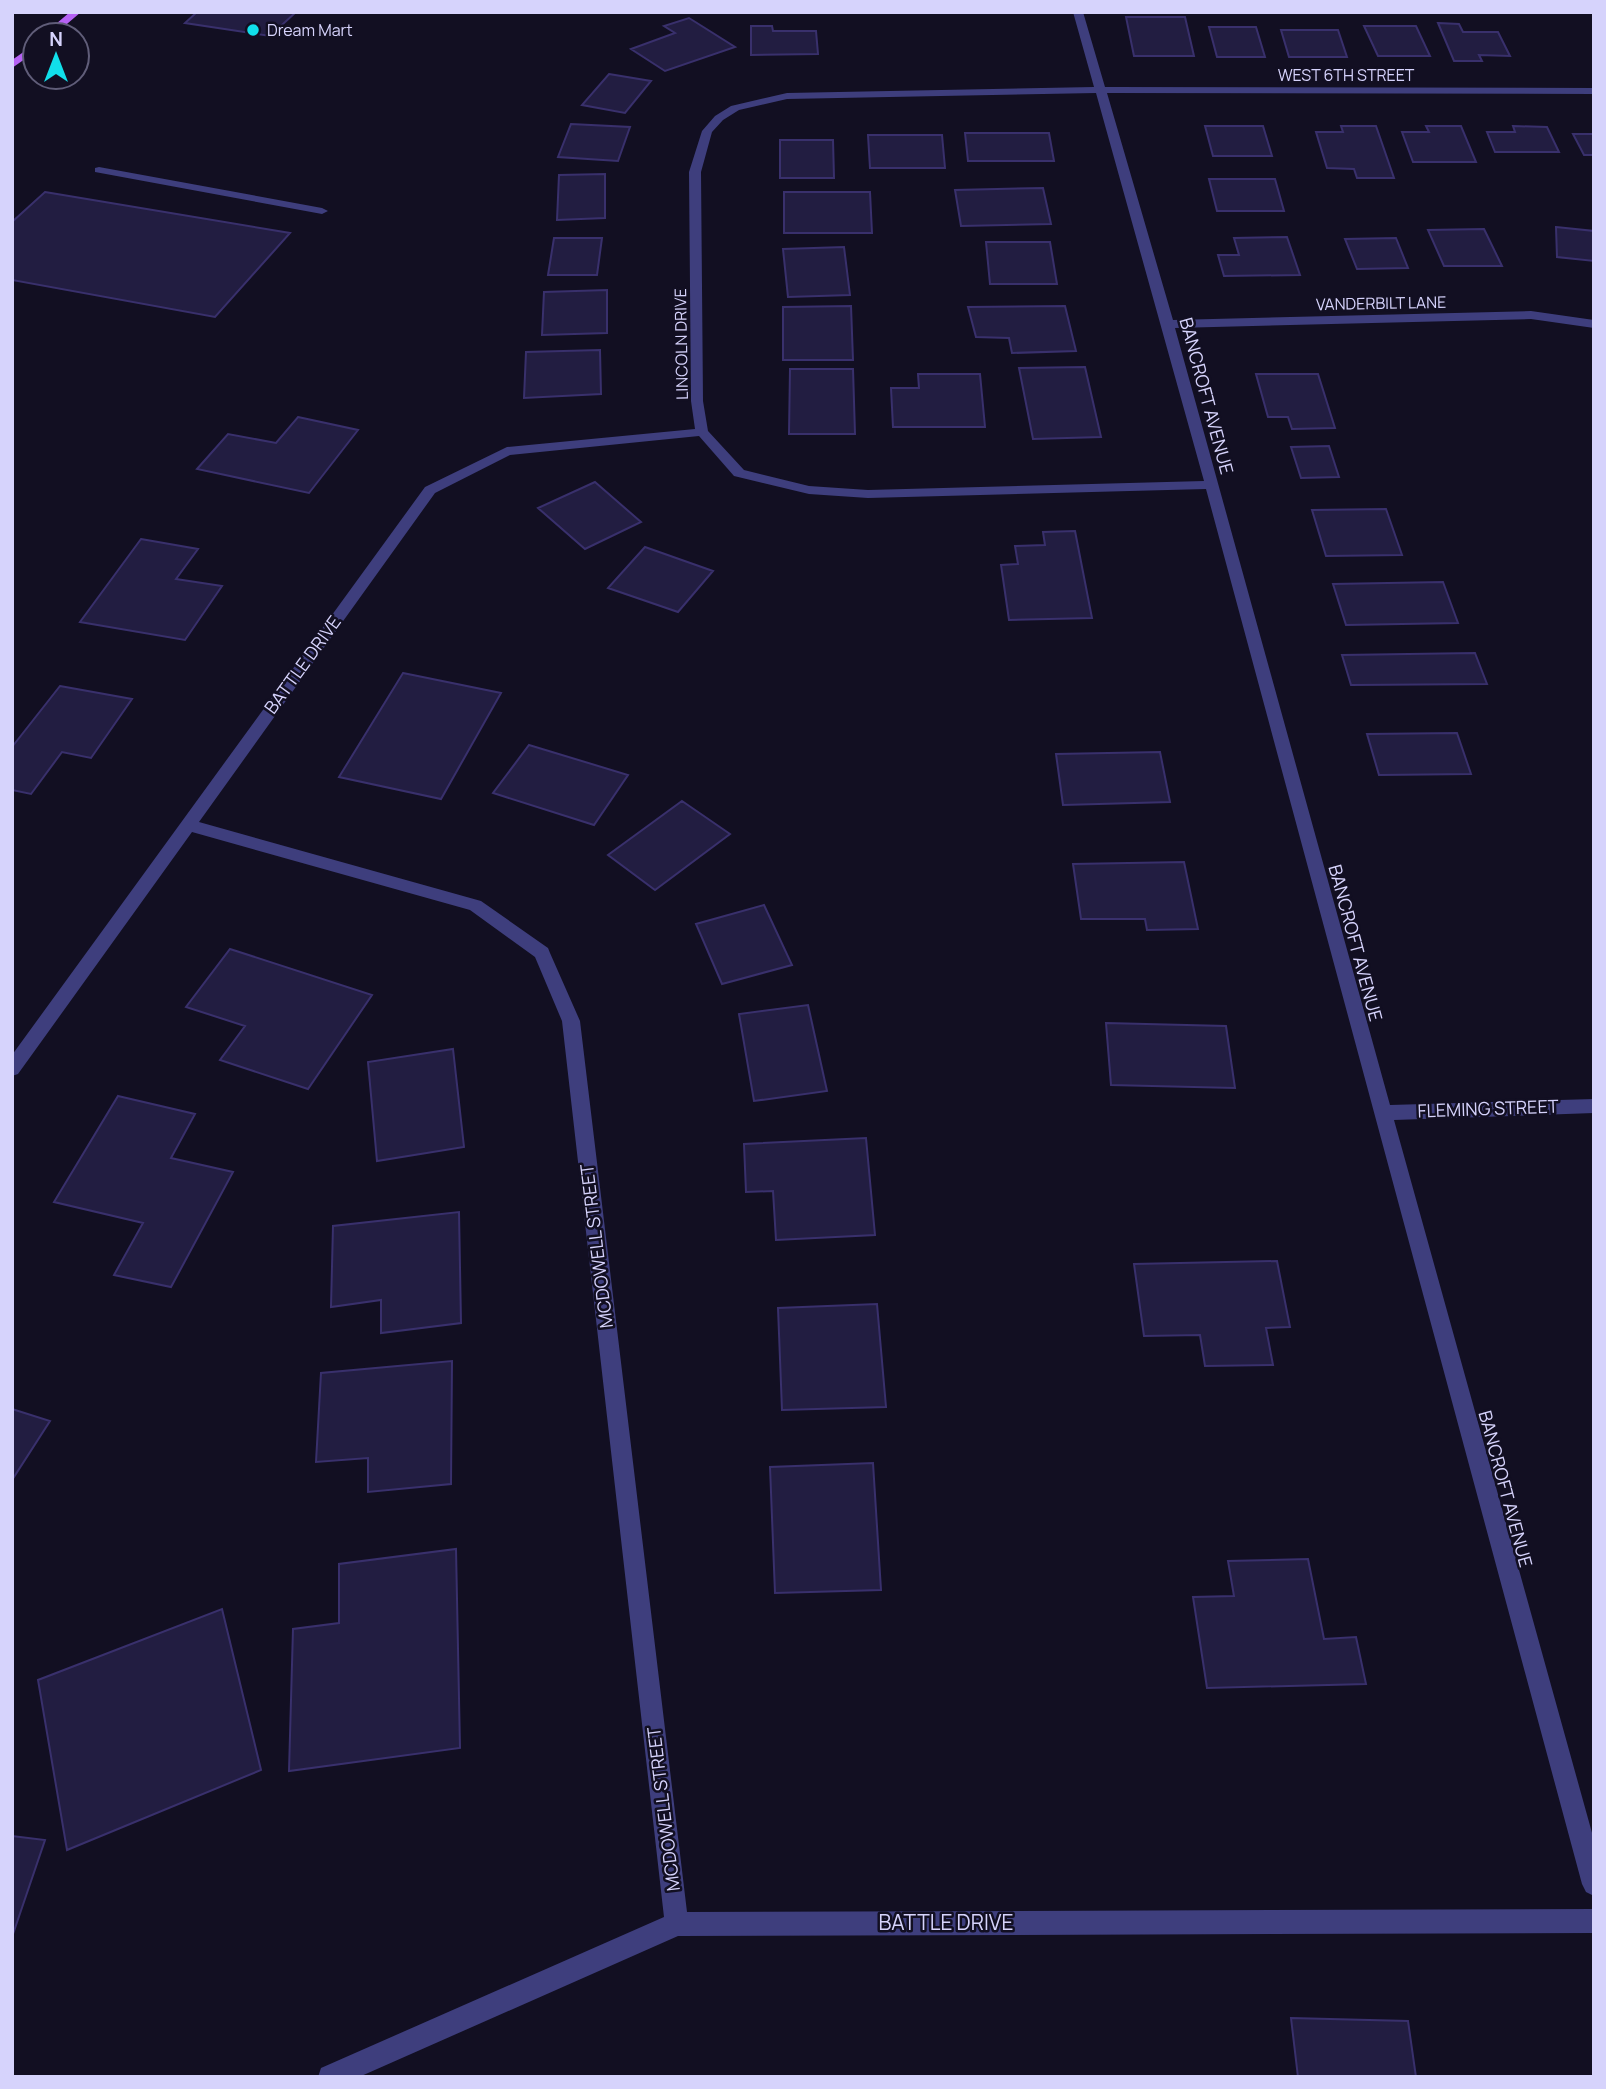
<svg xmlns="http://www.w3.org/2000/svg" width="1606" height="2089" viewBox="0 0 1606 2089" font-family="Manrope,sans-serif">
<style>
.building{fill:#221d41;stroke:#39306c;stroke-width:2}
.lines{fill:none;stroke-linecap:round;stroke-linejoin:round}
.lane{fill:#3e3e7d;fill-rule:evenodd}
.street{fill:#3e3e7d;fill-rule:evenodd}
.primary{fill:#b662f4;fill-rule:evenodd}
.poi-dot{fill:#11dfea;stroke:#120f22;stroke-width:2.5}
.labels{text-anchor:middle;stroke-width:5;stroke-linejoin:round;paint-order:stroke}
.far-poi-label{font-size:16px;fill:#d6d3fc;stroke:#120f22;text-anchor:start}
.far-street-label{font-size:16px;fill:#d6d3fc;stroke:#120f22}
.street-label{font-size:18px;fill:#d6d3fc;stroke:#120f22}
.near-street-label{font-size:21px;fill:#d6d3fc;stroke:#120f22}
</style>
<rect width="100%" height="100%" fill="#120f22"/>
<path class="building" d="M197 12H296L270 36 185 23Z
M1126 17H1185L1194 56H1134Z
M689 18 735 47 665 71 631 49 675 33 664 26Z
M1438 23 1459 24 1463 32H1498L1510 56 1479 55 1482 61H1454Z
M751 26H772L773 31H816L818 54 751 55Z
M1364 26H1416L1430 56H1378Z
M1209 27H1256L1265 57H1217Z
M1281 30H1338L1347 57H1289Z
M609 74 651 81 625 113 582 105Z
M571 124 630 127 618 161 558 157Z
M1205 126H1263L1272 156H1213Z
M1341 126H1376L1394 178H1357L1354 169 1327 168 1316 132H1343Z
M1426 126H1461L1476 162H1413L1402 132H1429Z
M1513 126 1547 127 1559 152H1495L1487 132H1515Z
M965 133H1049L1054 161H968Z
M1573 134H1594V155H1584Z
M868 135H942L945 168H870Z
M780 140H833L834 178H780Z
M605 174V218L557 220 559 175Z
M1209 179H1275L1284 211H1217Z
M1043 188 1051 224 961 226 955 190Z
M45 192 290 233 215 317 12 280V222Z
M784 192H870L872 233H784Z
M1556 227 1594 231V261L1557 257Z
M1484 229 1502 266H1444L1428 230Z
M1287 237 1300 275 1224 276 1218 255H1239L1234 238Z
M554 238H602L597 275H548Z
M1396 238 1408 268 1357 269 1345 239Z
M986 242H1050L1057 284H990Z
M844 247 850 295 788 297 783 249Z
M607 290V333L542 335 544 292Z
M851 306 853 360H783V307Z
M1065 306 1076 351 1012 353 1009 338 976 337 968 307Z
M600 350 601 394 524 398 526 352Z
M1085 367 1101 437 1033 439 1019 368Z
M790 369H853L855 434H789Z
M918 374H980L985 427H893L891 388H919Z
M1256 374H1318L1335 428 1292 429 1288 417H1268Z
M298 417 358 430 309 493 197 469 228 434 276 443Z
M1329 446 1339 477 1301 478 1291 447Z
M595 482 641 522 585 549 538 508Z
M1386 509 1402 555 1326 556 1312 510Z
M1075 531 1092 618 1009 620 1001 565 1018 564 1015 546 1045 545 1043 532Z
M141 539 198 549 176 579 222 586 185 640 80 622Z
M645 547 713 571 678 612 608 588Z
M1443 582 1458 623 1346 625 1333 584Z
M1475 653 1487 684 1351 685 1342 655Z
M403 673 501 693 441 799 339 777Z
M60 686 132 699 91 758 62 752 31 794 12 790V747Z
M1457 733 1471 774 1379 775 1367 734Z
M529 745 628 775 594 825 493 793Z
M1160 752 1170 802 1063 805 1056 754Z
M682 801 730 834 655 890 608 855Z
M1184 862 1198 929 1147 930 1145 919H1081L1073 864Z
M764 905 792 965 722 984 696 924Z
M230 949 372 995 308 1089 220 1060 245 1026 186 1007Z
M808 1005 827 1091 754 1101 739 1014Z
M1106 1023 1226 1026 1235 1088 1111 1085Z
M453 1049 464 1147 377 1161 368 1062Z
M118 1096 195 1114 171 1158 233 1172 171 1287 114 1275 143 1223 54 1202Z
M866 1138 875 1235 776 1240 773 1191 746 1192 744 1144Z
M459 1212 461 1323 381 1333V1300L331 1307 333 1226Z
M1277 1261 1290 1327 1266 1328 1273 1365 1205 1366 1200 1335 1144 1336 1134 1264Z
M877 1304 886 1407 782 1410 778 1308Z
M452 1361 451 1484 368 1492V1458L316 1462 321 1373Z
M12 1409 50 1421 12 1480Z
M873 1463 881 1590 775 1593 770 1467Z
M456 1549 460 1748 289 1771 293 1629 339 1623V1564Z
M1308 1559 1324 1639 1356 1637 1366 1684 1207 1688 1193 1597 1234 1596 1228 1561Z
M222 1609 261 1770 67 1850 38 1680Z
M12 1836 45 1840 12 1937Z
M1291 2018 1408 2021 1416 2077H1298Z"/>
<g class="lines">
<path class="lane" d="M99 167 322 208 328 211 322 214 95 172V168Z"/>
<path class="street" d="M1073 12H1083L1105 87 1594 88V94L1107 93 1173 320 1531 311 1594 320V328L1531 319 1175 328 1390 1105 1594 1099V1113L1394 1120 1594 1840V1896L1586 1892 1582 1884 1206 489 868 498 809 494 734 476 699 436 510 455 435 493 199 822 481 901 548 948 550 953 580 1021 687 1912 1594 1909V1933L678 1936 359 2077H318L321 2068 664 1917 562 1021 535 957 470 910 192 832 18 1074 12 1076V1055L425 487 507 447 695 429 691 401 689 172 702 131 715 116 731 106 787 93 1094 87ZM1096 93 1204 481 868 490 809 486 744 470 708 431 703 401 701 172 712 132 723 120 739 110 787 99Z"/>
<path class="primary" d="M70 12H81L54 35H43Z
M35 44V52L12 68V60Z"/>
</g>
<circle class="poi-dot" cx="253" cy="30" r="7"/>
<g class="labels">
<g class="far-poi-label">
<text x="267" y="36">Dream Mart</text>
</g>
<g class="far-street-label">
<text x="1346" y="81">WEST 6TH STREET</text>
<text transform="translate(1381 303) rotate(-1)" y="6">VANDERBILT LANE</text>
<text transform="translate(681 344) rotate(-91)" y="6">LINCOLN DRIVE</text>
</g>
<g class="street-label">
<text transform="translate(1206 396) rotate(75)" y="6">BANCROFT AVENUE</text>
<text transform="translate(303 665) rotate(-54)" y="6">BATTLE DRIVE</text>
<text transform="translate(1355 943) rotate(75)" y="6">BANCROFT AVENUE</text>
<text transform="translate(1488 1109) rotate(-2)" y="6">FLEMING STREET</text>
<text transform="translate(597 1246) rotate(-97)" y="6">MCDOWELL STREET</text>
<text transform="translate(1505 1489) rotate(75)" y="6">BANCROFT AVENUE</text>
<text transform="translate(664 1809) rotate(-97)" y="6">MCDOWELL STREET</text>
</g>
<g class="near-street-label">
<text x="946" y="1930">BATTLE DRIVE</text>
</g>
</g>
<rect width="1606" height="2089" fill="none" stroke="#d6d3fc" stroke-width="28"/>
<g transform="translate(56 56)"><circle r="33" fill="#120f22" stroke="#605d79" stroke-width="2"/>
<path d="M0-5L12 26L0 18L-12 26Z" fill="#11dfea"/>
<text y="-10" font-size="19" font-weight="bold" text-anchor="middle" fill="#d6d3fc">N</text>
</g>
</svg>
